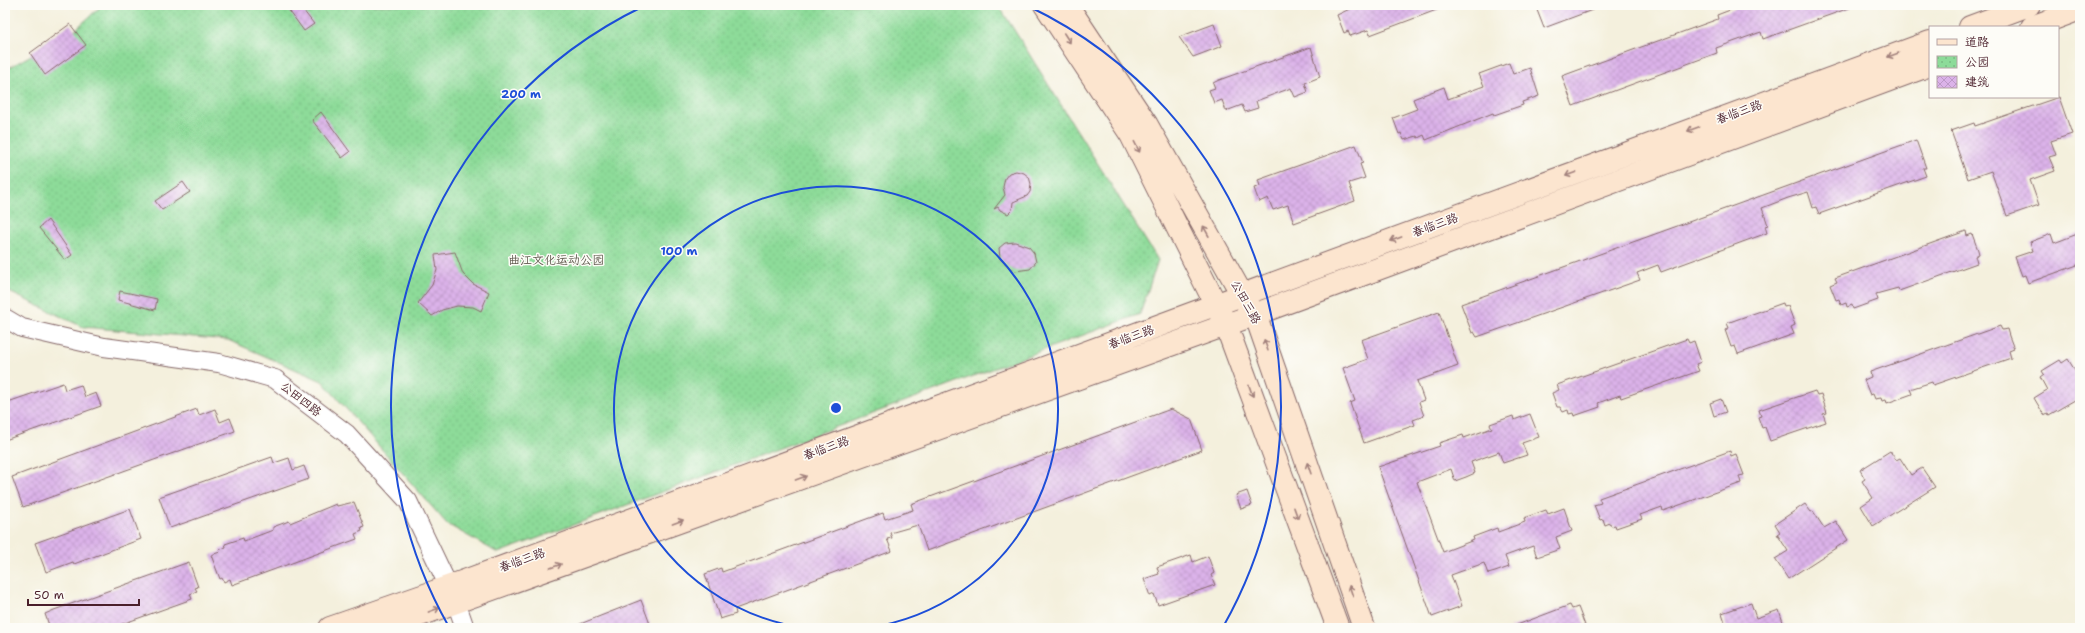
<svg xmlns="http://www.w3.org/2000/svg" width="2085" height="633" viewBox="0 0 2085 633" font-family="'Shantell Sans','LXGW WenKai TC',sans-serif">
<style>
.park{fill:url(#park-dots);stroke:#6c7d62}
.building{fill:url(#building-cross-hatch)}
.lines{fill:none;stroke-linecap:round;stroke-linejoin:round}
.street-casing{stroke:#866869;stroke-width:20}
.secondary-casing{stroke:#866869;stroke-width:24}
.street{stroke:#fff;stroke-width:18}
.secondary{stroke:#fce5cf;stroke-width:22}
.oneway{stroke:#a3827d}
.ring{fill:none;stroke:#1d4ed8;stroke-width:2}
.labels{text-anchor:middle;stroke-width:3;stroke-linejoin:round;paint-order:stroke}
.street-label{font-size:12px;fill:#4a1f2b;stroke:#fdfcf7}
.park-label{font-size:12px;fill:#5e574c;stroke:#fdfcf7}
.centre{fill:#1d4ed8;stroke:#fdfcf7;stroke-width:2}
.ring-label{font-size:12px;text-anchor:middle;font-weight:bold;fill:#1d4ed8;stroke:#fdfcf7;stroke-width:3;stroke-linejoin:round;paint-order:stroke}
</style>
<defs>
<pattern id="park-dots" width="8" height="8" patternUnits="userSpaceOnUse"><rect width="8" height="8" fill="#8ddb99"/><path d="M2 2h.1M6 6h.1" fill="none" stroke="#7bbc84" stroke-width="1.8" stroke-linecap="round"/></pattern>
<pattern id="building-cross-hatch" width="8" height="8" patternUnits="userSpaceOnUse"><rect width="8" height="8" fill="#dbb2e9"/><path d="M0 0l8 8M0 8l8-8" fill="none" stroke="#bd99c8"/></pattern>
</defs>
<rect width="100%" height="100%" fill="#fdfcf7"/>
<filter id="ink" filterUnits="userSpaceOnUse"><feTurbulence type="fractalNoise" baseFrequency=".025" numOctaves="2"/><feDisplacementMap in="SourceGraphic" scale="8" xChannelSelector="R" yChannelSelector="G"/><feConvolveMatrix kernelMatrix="1 2 1 2 8 2 1 2 1" color-interpolation-filters="sRGB"/></filter>
<filter id="wash" filterUnits="userSpaceOnUse"><feTurbulence type="fractalNoise" baseFrequency=".012" numOctaves="4" result="noise"/><feDisplacementMap in="SourceGraphic" scale="16" xChannelSelector="R" yChannelSelector="G"/><feGaussianBlur stdDeviation="0.9" result="paint"/><feColorMatrix in="noise" values="0 0 0 0 0 0 0 0 0 0 0 0 0 0 0 0 0 1.4 0 .05"/><feComposite in="paint" operator="in"/></filter>
<g filter="url(#wash)">
<rect width="100%" height="100%" fill="#f4f0dd"/>
<path class="park" d="M102 5H997L1001 9 1158 260 1140 314 498 553 447 524 322 381 228 340 83 327 5 290V70L75 30Z"/>
<g id="blocks">
<path class="building" d="M285 5H299L314 24 304 31Z
M1358 5H1447V6L1370 35 1368 30 1350 36 1348 31 1344 33 1337 15Z
M1535 5H1603V6L1544 28Z
M1743 5H1852V7L1763 39 1761 32 1716 48 1717 53 1573 106 1562 76 1718 19 1717 15Z
M70 24 86 45 45 75 30 53Z
M1214 24 1222 46 1193 57 1179 37Z
M1311 47 1320 77 1305 83 1308 92 1295 97 1291 88 1256 101 1258 108 1245 112 1242 105 1226 111 1222 100 1214 103 1209 90 1215 88 1213 83 1219 80Z
M1509 63 1513 74 1530 68 1539 96 1522 102 1523 105 1494 115 1493 113 1426 140 1424 135 1418 138 1417 136 1404 140 1401 133 1399 134 1393 118 1417 109 1413 99 1444 87 1448 99 1484 86 1479 74Z
M2059 97 2072 134 2051 141 2056 155 2049 157 2055 171 2030 180 2039 205 2007 216 1991 171 1968 179 1951 131 1974 123 1975 126Z
M321 112 350 152 342 158 312 120Z
M1916 140 1926 168H1923L1926 176 1819 214 1816 207 1813 208 1808 192 1788 198 1762 208 1768 225 1765 226 1767 233 1661 272 1658 265 1637 273 1640 280 1477 337 1474 332 1472 333 1461 304Z
M1356 145 1363 163 1360 164 1365 178 1349 183 1355 201 1294 223 1288 205 1273 210 1268 198 1259 202 1254 188 1260 186 1258 180Z
M1016 171 1024 173 1029 177 1031 184 1030 192 1027 196 1013 202 1012 210 1008 214 1000 210 998 207 994 209 1005 195 1003 187 1005 178 1009 173Z
M183 182 190 192 162 210 155 201Z
M48 220 72 255 65 260 39 228Z
M1966 231 1967 236 1972 234 1978 250 1979 254 1975 256 1977 263 1899 291 1898 288 1876 294 1878 300 1853 309 1852 305 1847 307 1846 303 1841 305 1839 299 1836 300 1830 285 1837 282 1835 278Z
M2080 233V264L2028 283 2025 275 2022 276 2015 257 2033 251 2030 242 2051 234 2054 243Z
M1015 242 1029 247 1034 253 1036 262 1030 269 1015 271 1009 267 1000 259 999 248 1005 243Z
M455 252 463 274 473 284 489 292 481 311 473 307 457 306 442 310 432 316 418 303 432 285 437 270 435 255Z
M120 291 157 299 155 310 118 300Z
M1783 303 1784 307 1788 306 1795 325 1791 327 1794 334 1738 354 1735 346 1731 347 1725 330 1729 328 1727 323Z
M1439 312 1458 366 1417 381 1424 400 1419 402 1424 416 1413 420 1415 425 1364 443 1350 403 1355 401 1343 368 1368 359 1361 340Z
M2000 326 2002 330 2007 329 2009 336 2014 349 2009 351 2011 358 1933 385 1932 382 1910 389 1912 394 1887 403 1886 400 1882 401 1881 398 1875 399 1873 394 1870 395 1864 380 1871 377 1870 372Z
M1687 339 1689 343 1694 341 1701 362 1696 364 1699 371 1621 398 1620 395 1598 403 1600 407 1574 416 1573 413 1569 414 1568 410 1563 412 1560 407H1557L1552 393 1559 390 1557 385Z
M2068 359 2080 379V397L2049 415 2048 413 2044 415 2034 398 2047 390 2040 377 2044 374 2042 371 2060 360 2062 363Z
M63 383 65 390 81 385 85 397 96 393 101 406 5 440V403Z
M1815 391 1817 395 1821 394 1827 413 1823 414 1826 422 1770 441 1765 427 1762 428 1758 417 1761 416 1759 410Z
M1721 399 1726 412 1714 416 1710 403Z
M197 409 199 415 215 409 220 422 230 418 235 431 23 507 12 477Z
M1171 409 1191 419 1202 450 927 551 918 525 890 533 892 538 887 539 892 551 735 609 736 614 720 619 705 574 721 568 722 572 883 513 885 519 913 510 911 504Z
M1530 414 1539 437 1522 443 1527 455 1503 463 1499 452 1471 462 1475 473 1466 477 1455 481 1451 469 1417 482 1443 552 1474 540 1473 537 1497 528 1498 532 1525 522 1524 518 1546 510 1548 514 1564 508 1572 531 1556 537 1560 549 1537 557 1533 546 1505 556 1509 567 1495 572 1488 574 1484 563 1451 575 1462 606 1432 617 1378 467 1440 446 1439 443 1463 435 1464 438 1492 428 1490 424 1513 416 1514 420Z
M1730 451 1731 456 1736 454 1744 475 1739 476 1741 483 1663 511 1662 507 1640 515 1642 519 1616 528 1615 525 1611 526 1610 523 1605 525 1603 519 1600 520 1594 505 1601 503 1599 498Z
M1890 451 1896 460 1900 458 1911 475 1922 468 1935 487 1873 526 1861 506 1873 498 1862 481 1865 479 1860 470Z
M272 457 274 463 289 458 293 470 304 466 309 479 170 528 159 497Z
M1247 491 1252 505 1241 509 1236 495Z
M354 502 364 527 361 528 362 531 355 534 357 539 232 585 230 579 224 582 222 578 220 579 211 555 220 552 219 550 226 547 225 544 243 538 244 541 273 530V527L289 521 290 523 336 504 337 506Z
M1805 504 1811 512 1813 511 1824 528 1836 521 1848 540 1788 579 1775 559 1788 551 1777 534 1780 532 1775 524Z
M130 509 141 539 74 564 73 562 46 572 35 543Z
M1191 555 1193 562 1208 556 1214 573 1211 575 1215 585 1158 605 1154 594 1150 596 1144 579 1159 574 1157 567Z
M189 562 198 587 195 588 197 591 190 594 192 599 111 628H50L45 614 54 610Z
M641 600 650 624 648 625 649 628H570Z
M1751 603 1756 618 1779 610 1785 628H1727L1722 613Z
M1570 605 1572 609 1578 607 1586 628H1509Z"/>
</g>
</g>
<g filter="url(#ink)">
<use href="#blocks" fill-opacity="0" stroke="#866869" stroke-width="1"/>
<g class="lines">
<g class="street-casing">
<path id="street" d="M5 318 22 328 104 347 219 363 275 379 347 434 408 501 456 602 465 628"/>
</g>
<g class="secondary-casing">
<path id="secondary" d="M1045 5 1131 135 1226 325 1338 628
M1067 5 1147 125 1259 325 1364 628
M1970 27 2029 5
M2032 27 2080 9
M330 628 448 587 1930 42
M384 628 1226 325 1930 65"/>
</g>
<use href="#street" class="street"/>
<use href="#secondary" class="secondary"/>
</g>
<defs><path id="oneway-shaft" d="M-6 0H5M1.5-3L5.5 0L1.5 3" fill="none" stroke-width="1.6" stroke-linecap="round" stroke-linejoin="round"/></defs>
<g class="oneway">
<use href="#oneway-shaft" transform="translate(1067 38) rotate(57)"/>
<use href="#oneway-shaft" transform="translate(1893 55) rotate(160)"/>
<use href="#oneway-shaft" transform="translate(1693 129) rotate(160)"/>
<use href="#oneway-shaft" transform="translate(1137 147) rotate(63)"/>
<use href="#oneway-shaft" transform="translate(1571 174) rotate(160)"/>
<use href="#oneway-shaft" transform="translate(1206 231) rotate(-119)"/>
<use href="#oneway-shaft" transform="translate(1396 239) rotate(160)"/>
<use href="#oneway-shaft" transform="translate(1266 345) rotate(-109)"/>
<use href="#oneway-shaft" transform="translate(1251 391) rotate(70)"/>
<use href="#oneway-shaft" transform="translate(1309 468) rotate(-109)"/>
<use href="#oneway-shaft" transform="translate(801 478) rotate(-20)"/>
<use href="#oneway-shaft" transform="translate(1296 513) rotate(70)"/>
<use href="#oneway-shaft" transform="translate(678 522) rotate(-20)"/>
<use href="#oneway-shaft" transform="translate(556 566) rotate(-20)"/>
<use href="#oneway-shaft" transform="translate(1351 591) rotate(-109)"/>
<use href="#oneway-shaft" transform="translate(434 610) rotate(-20)"/>
</g>
</g>
<g class="ring">
<path d="M805 628A222 222 0 1 1 867 628"/>
<path d="M449 627A445 445 0 0 1 644 6M1028 6A445 445 0 0 1 1223 627"/>
</g>
<g class="labels">
<g class="street-label">
<text transform="translate(1739 112) rotate(-20)" y="4">春临三路</text>
<text transform="translate(1435 225) rotate(-20)" y="4">春临三路</text>
<text transform="translate(1246 302) rotate(61)" y="4">公田三路</text>
<text transform="translate(1131 337) rotate(-20)" y="4">春临三路</text>
<text transform="translate(301 399) rotate(38)" y="4">公田四路</text>
<text transform="translate(826 448) rotate(-20)" y="4">春临三路</text>
<text transform="translate(522 560) rotate(-20)" y="4">春临三路</text>
</g>
<g class="park-label">
<text x="556" y="264">曲江文化运动公园</text>
</g>
</g>
<circle cx="836" cy="408" r="6" class="centre"/>
<g class="ring-label">
<text x="521" y="98">200 m</text>
<text x="679" y="255">100 m</text>
</g>
<rect width="2085" height="633" fill="none" stroke="#fdfcf7" stroke-width="20"/>
<rect x="1929" y="26" width="130" height="72" fill="#fdfcf7" stroke="#b5a4a5"/>
<rect x="1937" y="39" width="20" height="6" fill="#fce5cf" stroke="#b5a4a5"/>
<text x="1965" y="46" font-size="12" fill="#4a1f2b">道路</text>
<rect x="1937" y="56" width="20" height="12" fill="url(#park-dots)" stroke="#b5a4a5"/>
<text x="1965" y="66" font-size="12" fill="#4a1f2b">公园</text>
<rect x="1937" y="76" width="20" height="12" fill="url(#building-cross-hatch)" stroke="#b5a4a5"/>
<text x="1965" y="86" font-size="12" fill="#4a1f2b">建筑</text>
<path d="M28 599v6h111v-6" fill="none" stroke="#4a1f2b" stroke-width="2"/>
<text x="34" y="599" font-size="12" fill="#4a1f2b" stroke="#fdfcf7" stroke-width="3" paint-order="stroke">50 m</text>
</svg>
